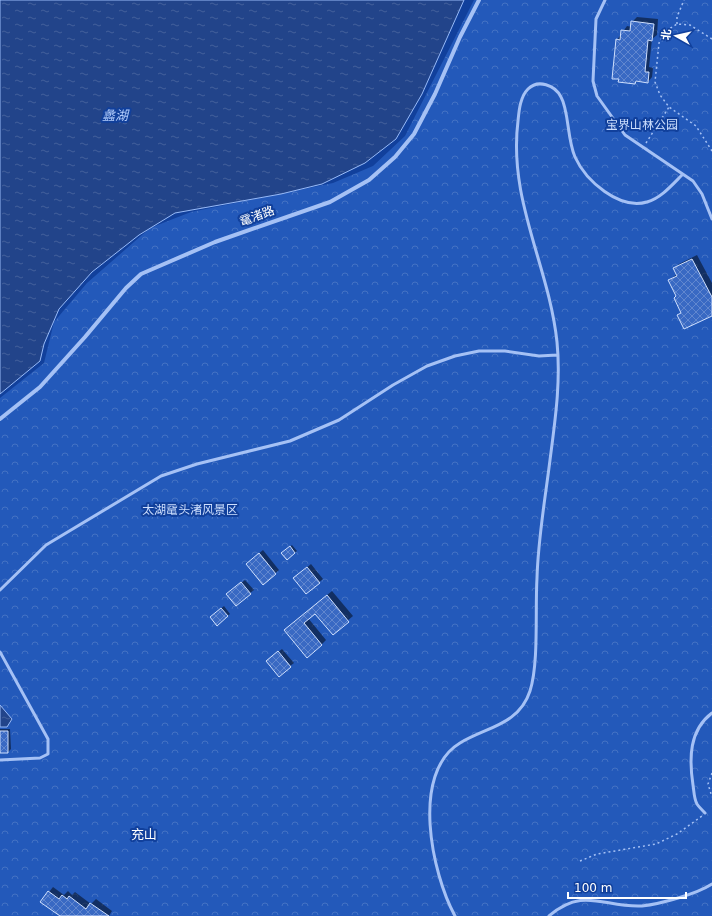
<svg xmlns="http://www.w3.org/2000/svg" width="712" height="916" viewBox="0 0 712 916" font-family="'DejaVu Sans','Noto Sans SC',sans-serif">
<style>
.forest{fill:url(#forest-crowns)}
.water{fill:url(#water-ripples);stroke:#97baf8}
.shadow{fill:#0007}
.building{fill:url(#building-cross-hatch);stroke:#cedffe}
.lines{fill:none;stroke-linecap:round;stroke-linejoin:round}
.path{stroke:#a5c1f5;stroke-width:1.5;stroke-dasharray:2 3;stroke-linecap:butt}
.service{stroke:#a5c1f5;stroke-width:3}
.minor{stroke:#a5c1f5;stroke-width:4}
.labels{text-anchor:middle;stroke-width:4;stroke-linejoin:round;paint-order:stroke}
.park-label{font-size:12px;fill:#cedffe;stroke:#11409c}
.street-label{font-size:12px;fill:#fff;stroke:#11409c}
.water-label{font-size:13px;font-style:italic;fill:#b2ccfb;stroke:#11409c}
.neighbourhood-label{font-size:13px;fill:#fff;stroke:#11409c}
</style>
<defs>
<pattern id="forest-crowns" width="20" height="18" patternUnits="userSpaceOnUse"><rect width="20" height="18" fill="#2359ba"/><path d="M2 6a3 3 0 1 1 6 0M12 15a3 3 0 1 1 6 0" fill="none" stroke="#4472c4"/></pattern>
<pattern id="water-ripples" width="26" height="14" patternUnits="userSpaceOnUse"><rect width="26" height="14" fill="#22448a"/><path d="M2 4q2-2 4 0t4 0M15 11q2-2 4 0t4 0" fill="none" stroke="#43609c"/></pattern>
<pattern id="building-cross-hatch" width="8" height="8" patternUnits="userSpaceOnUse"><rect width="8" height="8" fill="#3969c3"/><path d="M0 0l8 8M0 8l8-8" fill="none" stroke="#6187cf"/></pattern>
</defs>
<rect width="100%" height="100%" fill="#11409c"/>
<path class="forest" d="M474 0H712V916H0V398L44 363 54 322 87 283 150 228 191 212 333 183 373 166 405 136Z"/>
<path class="water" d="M0 0H464L422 94 396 139 365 163 322 184 281 194 175 213 139 235 92 272 59 309 44 344 40 361 0 394Z
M0 705 12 719 7 727H0Z"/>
<path class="shadow" d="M637 17 658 19 657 35 652 39 649 67 653 68 652 77 648 82 638 81 635 83 617 40 627 26 632 27V22Z
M697 255 712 283V315H679L682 312 677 296 670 280 677 274 675 268 679 264Z
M292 545 297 551 287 559 285 551Z
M263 550 279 570 263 584 250 561Z
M311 564 323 579 306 593 298 575Z
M245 580 254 590 250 593 231 591Z
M332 591 353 616 333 633 316 612 308 618 326 640 321 645 285 630Z
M224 606 230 614 217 624 213 615Z
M282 649 294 663 290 666 271 658Z
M0 729H10L11 749 8 752H0Z
M53 887 64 895 68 891 72 895 75 892 91 904 96 899 112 911 109 916H62L49 892Z"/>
<path class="building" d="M631 21 654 24 652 41 648 40 645 72H649L648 83 636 81 635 84 618 82 619 79H612L616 39 620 40 621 30 630 31Z
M692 259 712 297V316L684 329 677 315 681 313 674 298 676 296 668 280 677 276 673 268Z
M290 546 295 553 287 560 281 553Z
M259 553 276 574 263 585 246 564Z
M307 567 320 583 306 594 293 578Z
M241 582 251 594 236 606 226 594Z
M327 595 349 622 333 635 315 614 304 623 322 645 307 658 284 630Z
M221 608 228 616 217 626 210 617Z
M278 651 291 667 279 677 266 661Z
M0 731H8V753H0Z
M48 891 59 899 62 895 67 899 69 896 86 909 90 903 109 916H60L40 902Z"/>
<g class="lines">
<path class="path" d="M677 24V17L684 0
M712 39 690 25 677 24 666 31 659 43 655 82 660 95 669 107 696 126 712 151
M646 143 669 107
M712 773 708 784 712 797
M580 861 597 854 656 844 677 834 702 816"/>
<path class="service" d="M605 0 596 19 593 81 597 96 625 135 693 181 702 194 712 219
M0 590 46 545 161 476 197 464 290 441 339 420 393 385 427 366 455 356 479 351H505L539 356 557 355
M0 652 48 739V754L40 758 0 760
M705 813C702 810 699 807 697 804 694 799 694 791 693 785 689 759 689 730 712 713
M455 916C432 874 410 773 460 743 486 727 519 725 530 691 539 663 535 610 537 578 538 539 545 500 550 460 555 421 561 382 557 342 549 266 508 200 518 121 519 111 520 97 528 89 538 79 555 85 561 97 569 111 567 139 575 157 586 181 619 210 647 202 661 198 672 185 682 175
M549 916C584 886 604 908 642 906 660 904 697 894 712 884"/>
<path class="minor" d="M0 419 40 387 85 337 126 288 141 274 215 242 330 202 369 180 395 157 414 134 435 94 460 37 479 0"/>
</g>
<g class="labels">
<g class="park-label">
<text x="642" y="129">宝界山林公园</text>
<text x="190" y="514">太湖鼋头渚风景区</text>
</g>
<g class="street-label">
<text transform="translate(257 216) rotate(-20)" y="4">鼋渚路</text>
</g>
<g class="water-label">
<text x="115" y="120">蠡湖</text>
</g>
<g class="neighbourhood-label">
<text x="144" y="839">充山</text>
</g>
</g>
<g transform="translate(676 36) rotate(278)" stroke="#11409c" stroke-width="3" paint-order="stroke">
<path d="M0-3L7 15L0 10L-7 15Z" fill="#ffffff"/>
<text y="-6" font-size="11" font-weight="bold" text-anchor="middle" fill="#ffffff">北</text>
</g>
<path d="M568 892v6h118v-6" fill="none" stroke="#ffffff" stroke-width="2"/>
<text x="574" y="892" font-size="12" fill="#ffffff" stroke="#11409c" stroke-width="3" paint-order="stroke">100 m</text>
</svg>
